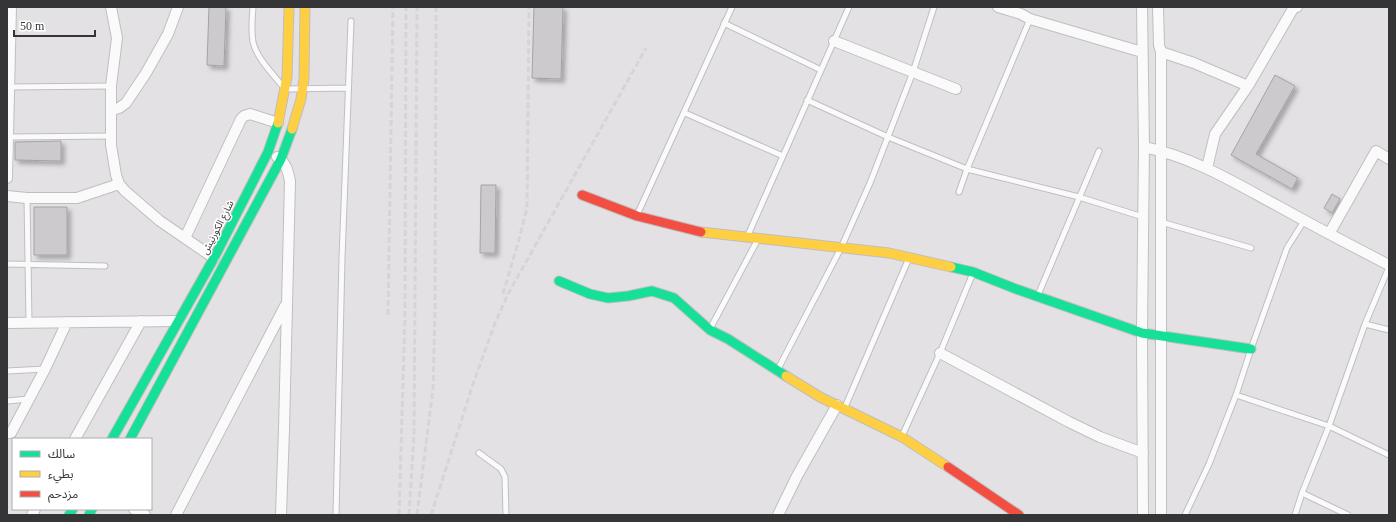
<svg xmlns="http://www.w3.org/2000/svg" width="1396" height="522" viewBox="0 0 1396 522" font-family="'Times New Roman','Noto Sans Arabic',serif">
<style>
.building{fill:#cccacc;stroke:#a4a2a5;filter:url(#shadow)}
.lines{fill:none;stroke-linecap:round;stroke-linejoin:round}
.lane-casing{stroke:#bfbec0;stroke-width:7}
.street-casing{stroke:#bfbec0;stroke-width:12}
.fast-casing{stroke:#bfbec0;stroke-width:11}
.slow-casing{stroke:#bfbec0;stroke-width:11}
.jam-casing{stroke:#bfbec0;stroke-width:11}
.lane{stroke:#fbfafb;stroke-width:5}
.street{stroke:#fbfafb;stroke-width:10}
.fast{stroke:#16e098;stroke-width:9}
.slow{stroke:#ffcf43;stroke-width:9}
.jam{stroke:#f24e42;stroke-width:9}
.rail{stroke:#d5d4d6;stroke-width:3;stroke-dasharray:6 3;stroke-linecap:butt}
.labels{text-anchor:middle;stroke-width:3;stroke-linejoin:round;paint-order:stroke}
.street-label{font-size:10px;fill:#353436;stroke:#fff}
</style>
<defs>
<filter id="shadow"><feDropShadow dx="3.5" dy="3.5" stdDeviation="2" flood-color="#0004"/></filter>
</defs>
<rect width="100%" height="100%" fill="#e3e1e4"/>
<path class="building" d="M209 7H226L224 66 207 65Z
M534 7H563L561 79 532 78Z
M1275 75 1295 86 1256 154 1298 178 1292 189 1231 155Z
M61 141V161L15 160V142Z
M481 185H496L495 253H480Z
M1332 194 1340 199 1332 213 1324 208Z
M34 207H67V255H34Z"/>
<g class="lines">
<g class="lane-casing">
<path id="lane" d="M253 7C252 18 251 30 253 42 257 59 274 75 285 89L348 88
M724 23 821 70
M9 87 111 86
M807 100 888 137 967 169 1079 197 1143 217
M685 113 783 156
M8 137 112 136
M959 192 967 169 1030 19
M27 198 29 323
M637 215 732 7
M1161 222 1251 248
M748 235 849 7
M7 264 105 266
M1038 295 1099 151
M1365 324 1389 330
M710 329 758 239
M778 369 841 248 870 183 913 72 934 7
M7 371 45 369
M1236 395 1329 426 1389 455
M7 401 29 399
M845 407 909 258
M902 436 940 353 973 273
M479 453 501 469 505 477 506 515
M1302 493 1348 515
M336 515 342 258 351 21
M1185 515 1209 464 1236 395 1251 349 1287 248 1304 221
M1295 515 1302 493 1329 426 1365 324 1389 267"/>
</g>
<g class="street-casing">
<path id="street" d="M111 7 117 38 111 86V145L116 175 119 184 125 191 160 221 214 258
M998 7 1021 14 1030 19 1142 52
M1142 7 1144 147 1142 333 1143 515
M1158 7 1159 45 1161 52V515
M834 41 956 89
M1161 52 1194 63 1248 86 1215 134 1207 168
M1248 86 1294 7H1297
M112 110 119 108 126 103 146 73 168 34 178 7
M1144 147C1193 157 1235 183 1278 206 1314 226 1352 246 1389 265
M277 157C286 162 288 171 290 181L284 429 281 515
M7 178 11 7
M7 196 27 198H77L119 184
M1329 234 1376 151 1389 159
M185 238 241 119 244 116 250 114 278 123
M7 323 178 321
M940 353 1069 422 1100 437 1143 453
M7 433H11L45 369 67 322
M75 439 141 321
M134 509 145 515
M32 515 35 509
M176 515 285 306
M778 515 797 476 837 405"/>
</g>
<g class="fast-casing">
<path id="fast" d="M951 267 973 272 1016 289 1142 333 1251 349
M559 281 590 294 608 298 628 296 652 291 674 298 710 330 728 339 786 376
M112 439 214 258 268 152 278 123
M130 439 281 159 292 129
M69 515 73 509
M89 515 92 509"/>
</g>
<g class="slow-casing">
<path id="slow" d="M278 123 287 77 289 7
M292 129 301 99 304 79 305 7
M701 232 889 253 951 267
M786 376 820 397 902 437 948 467"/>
</g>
<g class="jam-casing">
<path id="jam" d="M582 195 637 216 701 232
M948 467 1019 515"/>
</g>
<use href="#lane" class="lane"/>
<use href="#street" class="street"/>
<use href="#fast" class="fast"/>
<use href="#slow" class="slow"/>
<use href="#jam" class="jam"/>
<path class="rail" d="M503 294 518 243 527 208 529 7
M388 315 393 7
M399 515 405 314 406 7
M409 515 414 435 417 7
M417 515 433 389 435 312 436 7
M431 515 474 381 495 323 508 294 646 48"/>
</g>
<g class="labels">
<g class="street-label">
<text transform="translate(217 227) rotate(-63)" y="4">شارع الكورنيش</text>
</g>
</g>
<rect width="1396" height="522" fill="none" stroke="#353436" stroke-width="16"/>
<rect x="12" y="438" width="140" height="72" fill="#ffffff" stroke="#aeaeaf"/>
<rect x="20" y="451" width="20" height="6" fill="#16e098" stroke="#aeaeaf"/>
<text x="48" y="458" font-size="12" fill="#353436">سالك</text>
<rect x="20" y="471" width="20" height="6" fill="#ffcf43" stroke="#aeaeaf"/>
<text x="48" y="478" font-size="12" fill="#353436">بطيء</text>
<rect x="20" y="491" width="20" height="6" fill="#f24e42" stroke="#aeaeaf"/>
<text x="48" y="498" font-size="12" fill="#353436">مزدحم</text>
<path d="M14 30v6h81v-6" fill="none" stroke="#353436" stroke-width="2"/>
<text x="20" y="30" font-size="12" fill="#353436" stroke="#ffffff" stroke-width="3" paint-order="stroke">50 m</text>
</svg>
